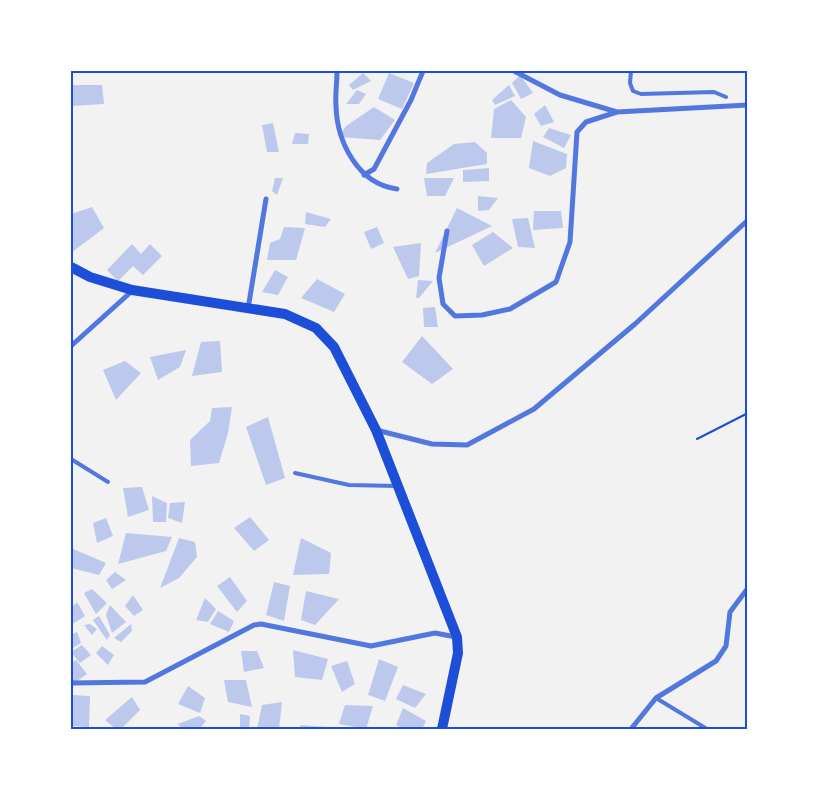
<svg xmlns="http://www.w3.org/2000/svg" width="819" height="800" viewBox="0 0 819 800" font-family="Rubik,sans-serif">
<style>
.building{fill:#bdc9ec}
.lines{fill:none;stroke-linecap:round;stroke-linejoin:round}
.path{stroke:#1d4ed8;stroke-width:2}
.service{stroke:#5277de;stroke-width:4}
.minor{stroke:#5277de;stroke-width:5}
.secondary{stroke:#1d4ed8;stroke-width:10}
.neatline{fill:none;stroke:#1d4ed8;stroke-width:2}
</style>
<rect width="100%" height="100%" fill="#f2f2f2"/>
<path class="building" d="M363 73 371 81 353 90 349 85Z
M389 73 414 83 402 109 378 99Z
M520 75 533 93 521 99 512 83Z
M71 85H102L104 104 71 106Z
M509 85 515 96 495 105 492 100Z
M357 90 366 94 359 104H346Z
M511 100 526 117 521 138H491L494 109Z
M545 105 554 122 541 126 534 114Z
M374 107 395 120 380 140 339 137 346 126Z
M273 123 279 152H267L262 125Z
M549 128 571 135 564 148 543 137Z
M295 133 309 134 308 144H292Z
M533 141 567 154 566 168 550 176 529 168Z
M475 142 487 153V164L426 174 427 163 454 144Z
M489 168V181L463 182V170Z
M275 178H283L277 195 272 191Z
M424 178H454L445 196H427Z
M478 196 498 198 489 210 478 211Z
M92 207 104 228 71 253V214Z
M457 208 492 226 435 253Z
M534 211H561L563 228 533 230Z
M306 212 331 219 325 227 305 224Z
M528 218 535 248 518 247 512 219Z
M284 227 305 228 296 260H267L270 243 280 239Z
M377 227 384 243 371 249 364 232Z
M493 232 513 248 484 266 472 245Z
M421 243 419 276 408 279 393 247Z
M132 244 141 254 150 244 162 256 143 275 133 266 118 281 107 270Z
M275 270 288 277 278 295 262 292Z
M317 279 345 294 334 312 301 298Z
M418 280 433 281 419 298H416Z
M435 307 438 327H424L423 308Z
M422 336 453 369 432 384 402 362Z
M220 341 222 372 192 376 201 342Z
M186 350 180 367 158 380 150 357Z
M125 361 141 373 116 400 103 370Z
M232 407 228 433 219 463 191 466 190 440 210 421 212 408Z
M268 417 285 478 266 485 246 427Z
M142 487 149 510 128 517 123 488Z
M152 496 167 503 166 522H153Z
M185 502 182 523 168 518 170 503Z
M250 517 269 540 254 551 234 528Z
M106 518 113 536 97 543 93 523Z
M126 533 172 537 166 551 118 564Z
M179 538 195 542 197 557 179 578 160 588Z
M301 538 331 553 329 574 293 575Z
M71 548 106 563 99 575 71 568Z
M115 572 126 580 112 589 106 580Z
M230 577 247 601 237 612 217 586Z
M274 582 290 586 284 621 266 615Z
M92 589 107 603 96 614 84 593Z
M306 591 339 599 315 625 301 620Z
M133 595 143 610 134 616 125 606Z
M205 598 216 609 208 622 196 620Z
M77 602 85 616 71 625V608Z
M110 605 126 622 112 633 106 615Z
M218 611 234 621 229 632 210 624Z
M99 616 110 635 107 640 93 620Z
M90 624 97 629 92 635 84 625Z
M131 624 132 631 121 642 114 638Z
M77 632 81 643 71 649V635Z
M82 645 91 655 80 663 71 652Z
M102 646 114 655 108 665 96 653Z
M293 650 328 659 322 680 295 677Z
M241 651H257L264 668 244 672Z
M379 659 398 667 385 701 368 695Z
M76 660 87 674 73 684 71 663Z
M347 661 355 684 342 692 331 666Z
M224 680H246L252 707 228 702Z
M403 685 426 694 415 708 396 699Z
M188 686 205 698 200 713 178 704Z
M71 695 90 696 89 727 71 726Z
M132 697 140 710 121 729H116L105 720Z
M282 702 279 729H257L262 705Z
M345 705 373 706 366 729 339 724Z
M403 708 426 721 422 729H404L396 725Z
M240 714 250 716 249 729H240Z
M199 716 206 721 199 729H182L178 724Z
M300 725 327 727 326 729H300Z"/>
<g class="lines">
<path class="path" d="M697 439 748 413"/>
<path class="service" d="M631 71 630 83 633 91 641 94 714 92 726 97
M71 459 108 482
M295 473 349 485 397 486
M656 698 707 729"/>
<path class="minor" d="M337 71C337 83 335 95 336 106 337 142 358 184 397 189
M514 71 560 95 617 112 748 105
M364 175 374 169 411 100 423 71
M447 231 439 278 443 304 455 316 482 315 510 309 556 282 570 242 577 132 586 122 617 112
M248 309 266 199
M71 346 132 291
M376 430 432 444 467 445 534 409 635 324 748 220
M71 683 145 682 254 625 261 624 371 646 435 633 456 637
M631 729 656 698 716 661 726 646 730 612 748 588"/>
<path class="secondary" d="M71 267 90 277 132 290 285 314 316 328 334 347 376 430 457 637 458 653 442 729"/>
</g>
<rect width="819" height="800" fill="none" stroke="#ffffff" stroke-width="145"/>
<rect x="72" y="72" width="674" height="656" class="neatline"/>
</svg>
